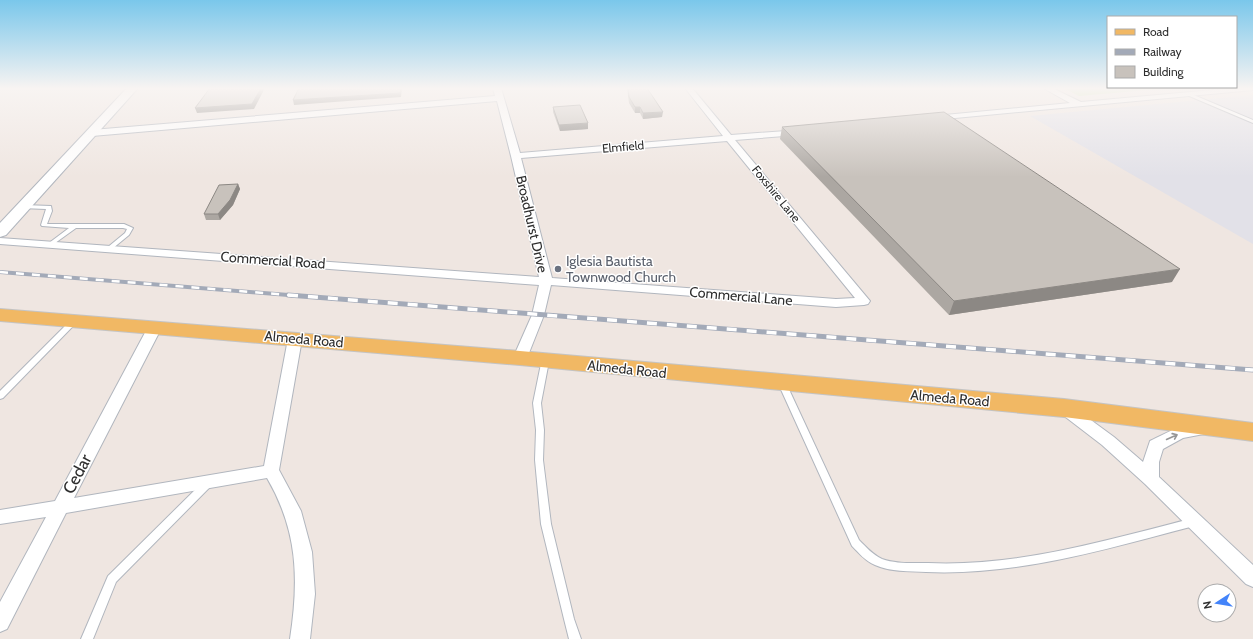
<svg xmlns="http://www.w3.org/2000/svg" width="1253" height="639" viewBox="0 0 1253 639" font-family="Cabin,sans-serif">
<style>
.industrial{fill:#e2e1e8}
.green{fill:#c2e59e}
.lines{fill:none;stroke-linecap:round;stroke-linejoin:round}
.lane-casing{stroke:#b1b6be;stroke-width:2}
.street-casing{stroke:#b1b6be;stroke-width:2}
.secondary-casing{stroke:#b1b6be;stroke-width:2}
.primary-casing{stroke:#c4c4c4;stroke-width:2}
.lane{fill:#fff;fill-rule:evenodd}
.street{fill:#fff;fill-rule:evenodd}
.secondary{fill:#fff;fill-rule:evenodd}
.primary{fill:#f1b864;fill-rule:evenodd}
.rail-far1-casing{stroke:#a3aab8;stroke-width:4}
.rail-casing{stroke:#a3aab8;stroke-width:5}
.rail-far1{stroke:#fff;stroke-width:2.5;stroke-dasharray:8;stroke-linecap:butt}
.rail{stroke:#fff;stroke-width:3.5;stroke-dasharray:10;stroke-linecap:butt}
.wall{fill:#aca7a2}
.shaded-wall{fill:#8c8884}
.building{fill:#c8c2bc;stroke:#8c8884}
.oneway{stroke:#969696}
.worship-dot{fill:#6b7280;stroke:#fff;stroke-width:1.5}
.labels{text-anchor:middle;stroke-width:3;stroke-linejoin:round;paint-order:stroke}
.far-street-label{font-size:12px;fill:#2e2e2e;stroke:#fff}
.street-label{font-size:14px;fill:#2e2e2e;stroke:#fff}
.worship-label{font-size:14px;fill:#5b616d;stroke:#fff;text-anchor:start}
.near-street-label{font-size:17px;fill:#2e2e2e;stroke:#fff}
</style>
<rect width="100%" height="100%" fill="#efe6e1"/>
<path class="industrial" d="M1253 95V244L1030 116Z"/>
<path class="green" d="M1063 88H1171L1079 96Z"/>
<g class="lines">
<g class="lane-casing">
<path id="lane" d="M1187 93H1189L1253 120V123L1187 95Z
M23 205 51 206 52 211 47 224H124L133 228 129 235 112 249H108L107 248 108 247 125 233 127 229 123 228H76L51 246 48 244 49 243 69 228 42 226 41 225 46 209 21 208V206Z
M72 319H74L78 321 3 398 0 399V391Z
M542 359H548L549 361 541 403 544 430 543 460 551 524 574 619 581 639H569L564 619 541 524 535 460 536 430 533 403Z
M782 380 785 381 786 383 859 540C866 547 873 555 882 559 896 564 913 563 928 563 1019 567 1107 540 1194 518L1197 519 1199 522 1197 525 1194 526C1106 549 1018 576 926 572 909 571 891 572 875 565 865 561 859 553 852 546L778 383 779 381Z
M208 479 211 480 213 483 211 486 116 582 93 639H81L108 576 205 480Z"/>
</g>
<g class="street-casing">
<path id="street" d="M493 88H501L520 153 723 136 685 88H692L731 135 800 130 801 132 800 134 797 135 735 140 870 301 868 304 864 305 836 307 551 285 544 315 527 358 525 361 520 363 515 361 513 358 532 315 539 285 0 244V238L539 277 511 156 497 101 92 136 88 133 92 130 495 96ZM727 141 855 298 836 299 552 278 521 158Z
M1043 88H1052L1081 102 1234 88H1253V90L934 120 930 118 934 116 1070 103Z
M155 323 160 324 162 327 74 498 264 466 288 339 290 336 295 335 300 336 302 339 279 470 301 511 312 552 315 594 310 639H290C299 580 298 531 267 478L66 513 7 629 0 632V602L46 517 0 524V510L55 501 148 327 150 324Z
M1064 403 1069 404 1114 437 1143 462 1150 441C1167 433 1189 419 1209 425L1211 429 1209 433 1183 438 1163 449 1159 462V477L1253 565V587L1246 584 1145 484 1102 445 1059 412 1056 408 1059 404Z"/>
</g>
<g class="secondary-casing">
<path id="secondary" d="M127 88H138L6 235 0 237V223Z"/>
</g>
<g class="primary-casing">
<path id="primary" d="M0 309 520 351 1064 399 1253 423V441L1064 417 520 365 0 321Z"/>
</g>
<use href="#lane" class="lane"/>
<use href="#street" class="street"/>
<use href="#secondary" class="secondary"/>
<use href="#primary" class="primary"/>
<g class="rail-far1-casing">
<path id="rail-far1" d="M0 272 301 296"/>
</g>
<g class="rail-casing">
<path id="rail" d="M288 295 1253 370"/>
</g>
<use href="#rail-far1" class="rail-far1"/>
<use href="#rail" class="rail"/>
</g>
<path class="wall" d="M627 88H647L662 117 643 119 640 113H635L629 103Z
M553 107 588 129 560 131 553 112Z
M782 127 1172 282 949 315 780 139Z
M238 184 240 189 233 205 220 220H206L204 214Z"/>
<path class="shaded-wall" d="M261 88H265L254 109 197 113 195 108Z
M402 88 401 97 294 105 293 100Z
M635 107H640V113H635Z
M663 112 662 117 643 119V113Z
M588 123V129L560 131 559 125Z
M238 184 240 189 233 205 220 220 218 214Z
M1180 269 1172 282 949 315 954 301Z"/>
<path class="building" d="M210 88H261L252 104 195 108Z
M299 88H401L400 93 293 100Z
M628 88H647L663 112 643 113 640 107H635L629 97Z
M580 105 588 123 559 125 553 107Z
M944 112 1180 269 954 301 782 127Z
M238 184 230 200 218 214H204L219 185Z"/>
<defs><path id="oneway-shaft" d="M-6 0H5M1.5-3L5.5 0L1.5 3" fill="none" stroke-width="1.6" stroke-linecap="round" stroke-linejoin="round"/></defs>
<use class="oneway" href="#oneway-shaft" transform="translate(1172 437) rotate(-24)"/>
<linearGradient id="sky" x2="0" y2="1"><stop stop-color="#7ac7eb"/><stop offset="0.5" stop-color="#f8f4f2"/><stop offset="1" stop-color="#f8f4f2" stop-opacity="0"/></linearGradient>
<rect width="1253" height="177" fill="url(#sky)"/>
<circle class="worship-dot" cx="558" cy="269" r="4"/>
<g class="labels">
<g class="far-street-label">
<text transform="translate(623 147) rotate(-5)" y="4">Elmfield</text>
<text transform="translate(776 194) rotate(51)" y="4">Foxshire Lane</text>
</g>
<g class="street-label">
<text transform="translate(532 224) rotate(77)" y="5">Broadhurst Drive</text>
<text transform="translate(273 260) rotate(4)" y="5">Commercial Road</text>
<text transform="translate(741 296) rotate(5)" y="5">Commercial Lane</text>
<text transform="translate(304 339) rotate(5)" y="5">Almeda Road</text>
<text transform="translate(627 369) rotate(6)" y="5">Almeda Road</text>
<text transform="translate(950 398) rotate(5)" y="5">Almeda Road</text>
</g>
<g class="worship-label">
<text x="566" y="266">Iglesia Bautista<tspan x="566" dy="16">Townwood Church</tspan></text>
</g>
<g class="near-street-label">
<text transform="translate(77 474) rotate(-62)" y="6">Cedar</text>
</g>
</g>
<rect x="1107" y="16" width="130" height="72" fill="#ffffff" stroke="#ababab"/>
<rect x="1115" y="29" width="20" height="6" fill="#f1b864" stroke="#ababab"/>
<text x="1143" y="36" font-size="12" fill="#2e2e2e">Road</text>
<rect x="1115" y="49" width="20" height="6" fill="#a3aab8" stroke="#ababab"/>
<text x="1143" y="56" font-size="12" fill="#2e2e2e">Railway</text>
<rect x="1115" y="66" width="20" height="12" fill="#c8c2bc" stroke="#ababab"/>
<text x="1143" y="76" font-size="12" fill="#2e2e2e">Building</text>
<g transform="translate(1217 603) rotate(258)"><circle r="19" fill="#ffffff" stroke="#ababab"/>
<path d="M0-3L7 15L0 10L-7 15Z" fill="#4384fa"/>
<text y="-6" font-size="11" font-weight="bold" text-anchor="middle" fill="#2e2e2e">N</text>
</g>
</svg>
